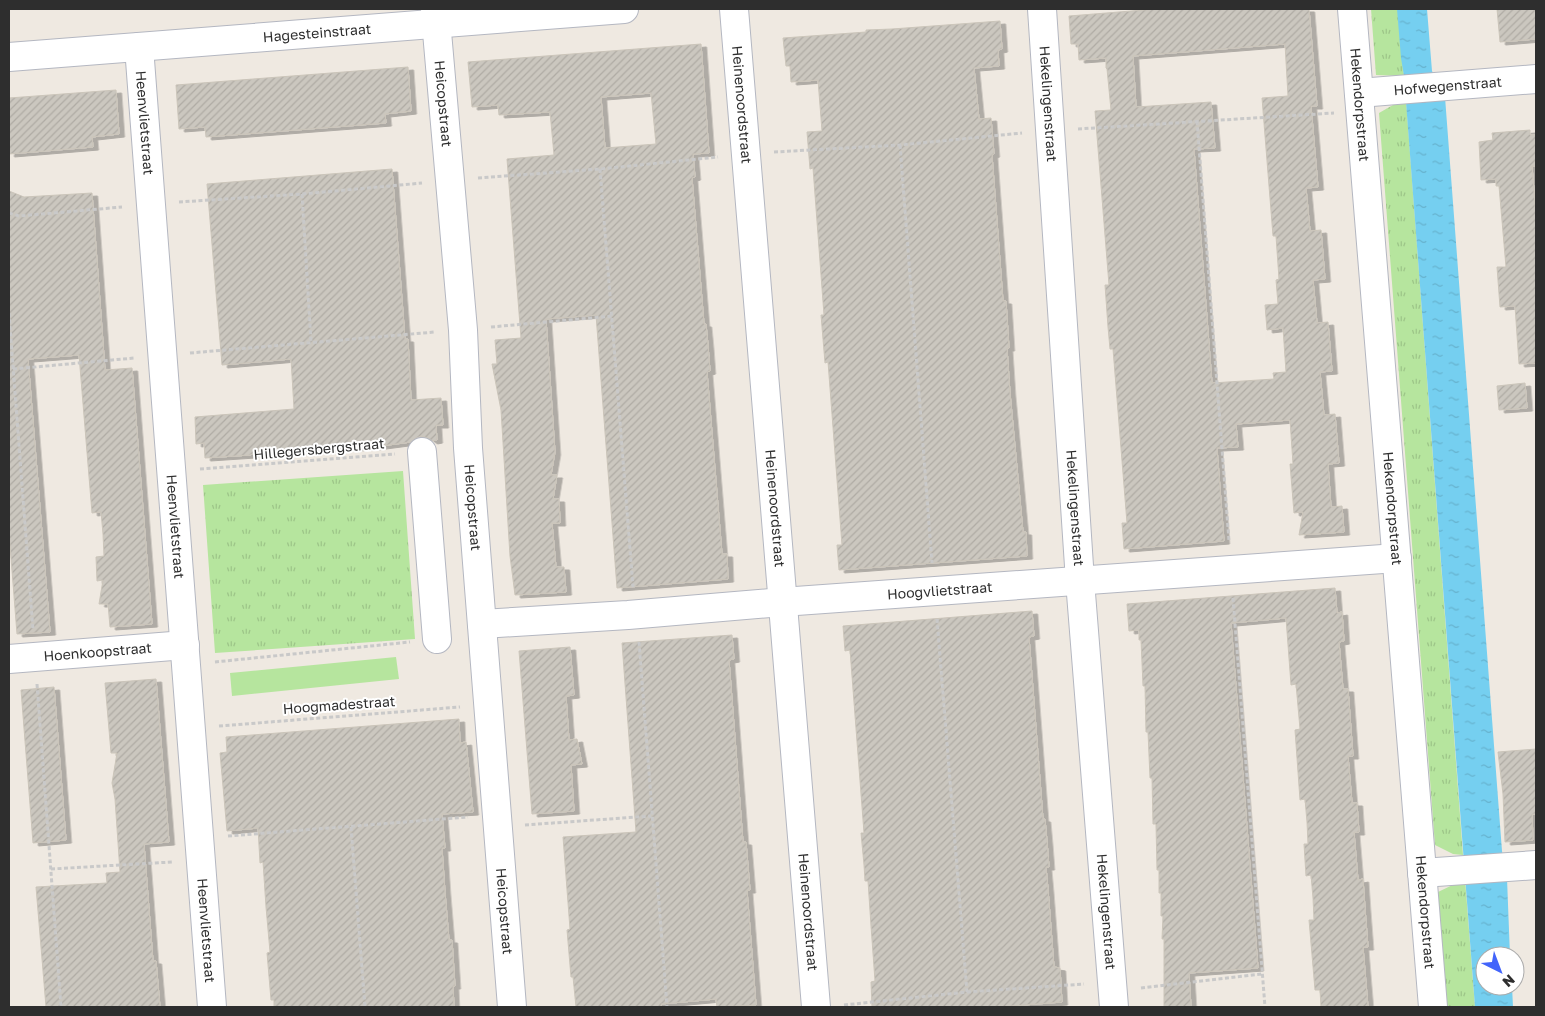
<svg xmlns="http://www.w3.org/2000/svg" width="1545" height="1016" viewBox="0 0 1545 1016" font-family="'Golos Text',sans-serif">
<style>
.grass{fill:url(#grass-tufts)}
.park{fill:#b6e59e}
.water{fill:url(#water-ripples)}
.building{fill:url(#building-hatch);stroke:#cbc5ba;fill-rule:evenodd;filter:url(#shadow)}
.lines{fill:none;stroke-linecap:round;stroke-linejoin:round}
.street-casing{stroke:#b4b7c1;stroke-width:30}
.path{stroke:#c9c9c9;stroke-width:3;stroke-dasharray:4 2.5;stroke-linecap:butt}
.street{stroke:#fff;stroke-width:28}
.labels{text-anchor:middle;stroke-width:4;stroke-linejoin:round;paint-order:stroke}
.street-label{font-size:14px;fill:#2e2e2e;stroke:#fff}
</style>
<defs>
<pattern id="grass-tufts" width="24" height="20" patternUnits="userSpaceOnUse" patternTransform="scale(1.25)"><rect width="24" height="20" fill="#b6e59e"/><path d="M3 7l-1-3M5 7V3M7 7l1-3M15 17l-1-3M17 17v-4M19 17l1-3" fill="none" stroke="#9dc588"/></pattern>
<pattern id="water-ripples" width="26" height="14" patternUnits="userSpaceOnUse" patternTransform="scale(1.25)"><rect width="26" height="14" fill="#75cff0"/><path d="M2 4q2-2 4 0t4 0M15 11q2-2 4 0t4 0" fill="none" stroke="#66b2ce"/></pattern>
<pattern id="building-hatch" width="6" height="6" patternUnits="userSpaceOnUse" patternTransform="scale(1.25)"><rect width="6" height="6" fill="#cbc7bf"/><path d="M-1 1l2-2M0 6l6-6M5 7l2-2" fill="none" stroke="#afaba4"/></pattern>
<filter id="shadow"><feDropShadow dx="5.5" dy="3" stdDeviation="0" flood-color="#0004"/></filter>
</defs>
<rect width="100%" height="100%" fill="#efe9e1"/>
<path class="grass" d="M1371 9H1398L1404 76 1376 75Z
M1406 100 1463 855 1453 854 1435 845 1379 113 1400 101Z
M403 471 415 639 215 653 203 485Z
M1465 879 1475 1007H1447L1438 892Z"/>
<path class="park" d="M396 657 399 679 232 696 230 673Z"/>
<path class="water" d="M1397 9H1427L1432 71 1445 97 1502 851 1507 878 1510 956H1485V986H1512L1513 1007H1475L1404 76 1401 58Z"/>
<path class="building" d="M1156 9H1309L1317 106H1311L1318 187 1306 188 1310 231 1321 230 1325 279 1313 280 1317 323 1328 322 1332 371 1320 372 1324 415 1335 414 1339 463 1328 464 1331 507 1342 506 1344 532 1299 535 1303 512 1294 513 1290 464H1293L1290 420 1236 424 1238 447 1217 448 1224 541 1124 549 1122 523H1127L1113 349H1110L1108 327 1105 285H1109L1095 111 1111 110 1107 69 1106 68V58L1079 60 1078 44H1071L1069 16ZM1285 44 1288 96 1262 98 1273 236H1276L1279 279 1276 280 1278 304 1265 305 1267 330 1283 328 1286 372 1273 373 1274 379 1212 383 1194 149 1215 148 1211 102 1136 107 1133 56Z
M1497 9H1536V39L1500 42Z
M1000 21 1002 49 998 50 999 66 974 68 979 119 991 118 994 154 992 155 1003 301H1006L1009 348H1007L1010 393 1023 532H1026L1027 556 839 570 837 545H842L828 362 825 363 821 315H824L813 168 810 169 807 132 822 131 818 80 791 82 790 66H786L783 38 866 32V30L892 29Z
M701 44 709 153 693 154 695 177 692 178 704 324H706L708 345 710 371 707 372 722 554H727L728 579 617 588 596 315 546 319 555 452 551 475H557L553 499H559L560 523H552L556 567H564L566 592 515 595 510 556 501 410 492 364H497L495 340 521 338 507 159 554 155 550 112 499 115 498 105 472 107 468 62ZM651 93 656 144 605 148 601 97Z
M408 67 411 111 385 114 386 123 206 137 205 127 179 129 176 85Z
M116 90 119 134 92 137 93 147 9 154V98Z
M1530 130V135H1536V166H1532L1536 216V363L1519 364 1515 306 1500 307 1497 267H1506L1499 186H1496V179L1481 180 1479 142 1493 140 1492 133Z
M392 169 405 339H408L411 400 441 398 443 425H436L437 440 432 441 428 438 421 436 414 439 411 442 373 447 273 452V447L250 455 205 458 204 443 196 444 195 417 294 409 291 359 222 365 207 184Z
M9 191 24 197 92 193 105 370 132 368 152 624 110 627 108 604H99L103 580 97 581 96 557 104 556 103 534 101 512 92 513 79 355 28 359 50 632 17 634 9 533Z
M1525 383 1527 408 1499 410 1497 386Z
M1335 588 1337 613 1342 612 1344 641 1339 642 1343 689H1348L1353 756H1348L1352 803H1357L1358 818 1359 832H1354L1358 880 1363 879 1365 908 1368 947H1363L1368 1007H1321L1320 990H1315L1309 920H1314L1313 898 1311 875 1306 876 1304 844H1308L1307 822 1305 799 1300 800 1295 730 1300 729 1296 684 1291 685 1286 618 1231 623 1258 968 1189 973 1191 1007H1164V939H1162L1163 916H1161V893H1159V870H1157L1156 824H1153L1152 778H1150L1148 732H1146L1145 686H1143L1141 640H1139V630L1129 631 1127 604Z
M1032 611 1034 636 1029 637 1043 819H1045L1047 841 1049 867H1046L1048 889 1054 967 1060 968 1062 1002 998 1007H872L871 982 875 981 871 926 868 881H865L864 865 861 833H864L850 650 845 651 843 626Z
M732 635 734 659 729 660 743 842H746L750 890H747L756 1005 717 1007 716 999 661 1004 662 1007H576L573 977H571L567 930 570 929 563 837 636 832 622 643Z
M570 647 574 695 566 696 569 740 577 739 582 764 571 765 574 811 532 814 519 651Z
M156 679 169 842 144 844 153 961H156L160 1007H46L36 887 107 883 106 873 120 872 115 799 112 783 117 753H111L105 683Z
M54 687 66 840 33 843 21 690Z
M459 719 460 743 466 742 473 812 442 814 445 848H442L445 892 449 940H452L455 986H453L454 1007H274V1000H271L267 953 270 952 266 907 263 862 260 863 258 828 227 831 220 753 227 752 226 737Z
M1536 749V814H1532L1533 840 1505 842 1503 794 1498 752Z"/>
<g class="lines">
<g class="street-casing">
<g id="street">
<path id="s1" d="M435 9 463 330 468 448 512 1007"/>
<path id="s2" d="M734 9 816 1007"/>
<path id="s3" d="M1042 9 1080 581 1114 1007"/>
<path id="s4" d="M1352 9 1433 1007"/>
<path id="s5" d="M139 47 212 1007"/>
<path id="s6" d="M9 57 624 9"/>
<path id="s7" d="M1359 93 1536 79"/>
<path d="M422 452 437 639"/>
<path id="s8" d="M482 624 628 615 782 602 1397 558"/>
<path id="s9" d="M9 659 185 645"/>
<path d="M1422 873 1536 865"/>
</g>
</g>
<path class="path" d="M1197 121 1229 541
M1078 129 1334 113
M900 145 932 563
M774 152 900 145 1022 133
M600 169 633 587
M478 178 600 169 718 157
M302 194 311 342
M179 202 302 194 422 183
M9 213 19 216 122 207
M9 313 33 630
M491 327 613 316
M190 353 435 332
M13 369 134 358
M200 469 395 454
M1233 598 1265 1007
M937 619 967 992
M639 642 667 1007
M215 662 410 642
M37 684 61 1007
M219 726 460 707
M525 825 651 816
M351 827 365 1007
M228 836 468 817
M51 869 172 862
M1141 988 1262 974
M844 1005 967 992 1084 984"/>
<use href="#street" class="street"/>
</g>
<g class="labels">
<g class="street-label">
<text dy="5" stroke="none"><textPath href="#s6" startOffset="309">Hagesteinstraat</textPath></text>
<text dy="5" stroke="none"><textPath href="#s7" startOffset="89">Hofwegenstraat</textPath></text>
<text dy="5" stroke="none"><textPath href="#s1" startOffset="95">Heicopstraat</textPath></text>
<text dy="5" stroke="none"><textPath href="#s2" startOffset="96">Heinenoordstraat</textPath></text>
<text dy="5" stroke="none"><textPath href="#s3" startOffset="95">Hekelingenstraat</textPath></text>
<text dy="5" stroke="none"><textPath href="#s4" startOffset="96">Hekendorpstraat</textPath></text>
<text dy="5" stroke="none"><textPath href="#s5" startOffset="76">Heenvlietstraat</textPath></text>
<text transform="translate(319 449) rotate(-5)" y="5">Hillegersbergstraat</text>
<text dy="5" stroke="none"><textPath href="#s1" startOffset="500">Heicopstraat</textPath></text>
<text dy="5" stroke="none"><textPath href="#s2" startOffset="501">Heinenoordstraat</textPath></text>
<text dy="5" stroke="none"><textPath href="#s3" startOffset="500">Hekelingenstraat</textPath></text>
<text dy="5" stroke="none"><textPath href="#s4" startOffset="501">Hekendorpstraat</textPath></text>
<text dy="5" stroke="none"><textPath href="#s5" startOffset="481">Heenvlietstraat</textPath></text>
<text dy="5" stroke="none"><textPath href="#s8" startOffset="459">Hoogvlietstraat</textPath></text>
<text dy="5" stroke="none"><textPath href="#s9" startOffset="89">Hoenkoopstraat</textPath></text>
<text transform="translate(339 705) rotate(-4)" y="5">Hoogmadestraat</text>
<text dy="5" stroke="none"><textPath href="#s1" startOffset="905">Heicopstraat</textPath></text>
<text dy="5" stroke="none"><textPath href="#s2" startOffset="906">Heinenoordstraat</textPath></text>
<text dy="5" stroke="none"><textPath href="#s3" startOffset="905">Hekelingenstraat</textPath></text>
<text dy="5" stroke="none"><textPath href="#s4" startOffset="906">Hekendorpstraat</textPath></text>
<text dy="5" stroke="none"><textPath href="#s5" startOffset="886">Heenvlietstraat</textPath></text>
</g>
</g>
<rect width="1545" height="1016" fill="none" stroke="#2e2e2e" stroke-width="20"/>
<g transform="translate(1500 971) rotate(138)"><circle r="24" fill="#ffffff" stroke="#ababab"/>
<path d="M0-4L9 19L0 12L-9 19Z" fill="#4264fb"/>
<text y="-8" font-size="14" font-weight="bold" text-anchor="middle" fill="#2e2e2e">N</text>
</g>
</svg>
